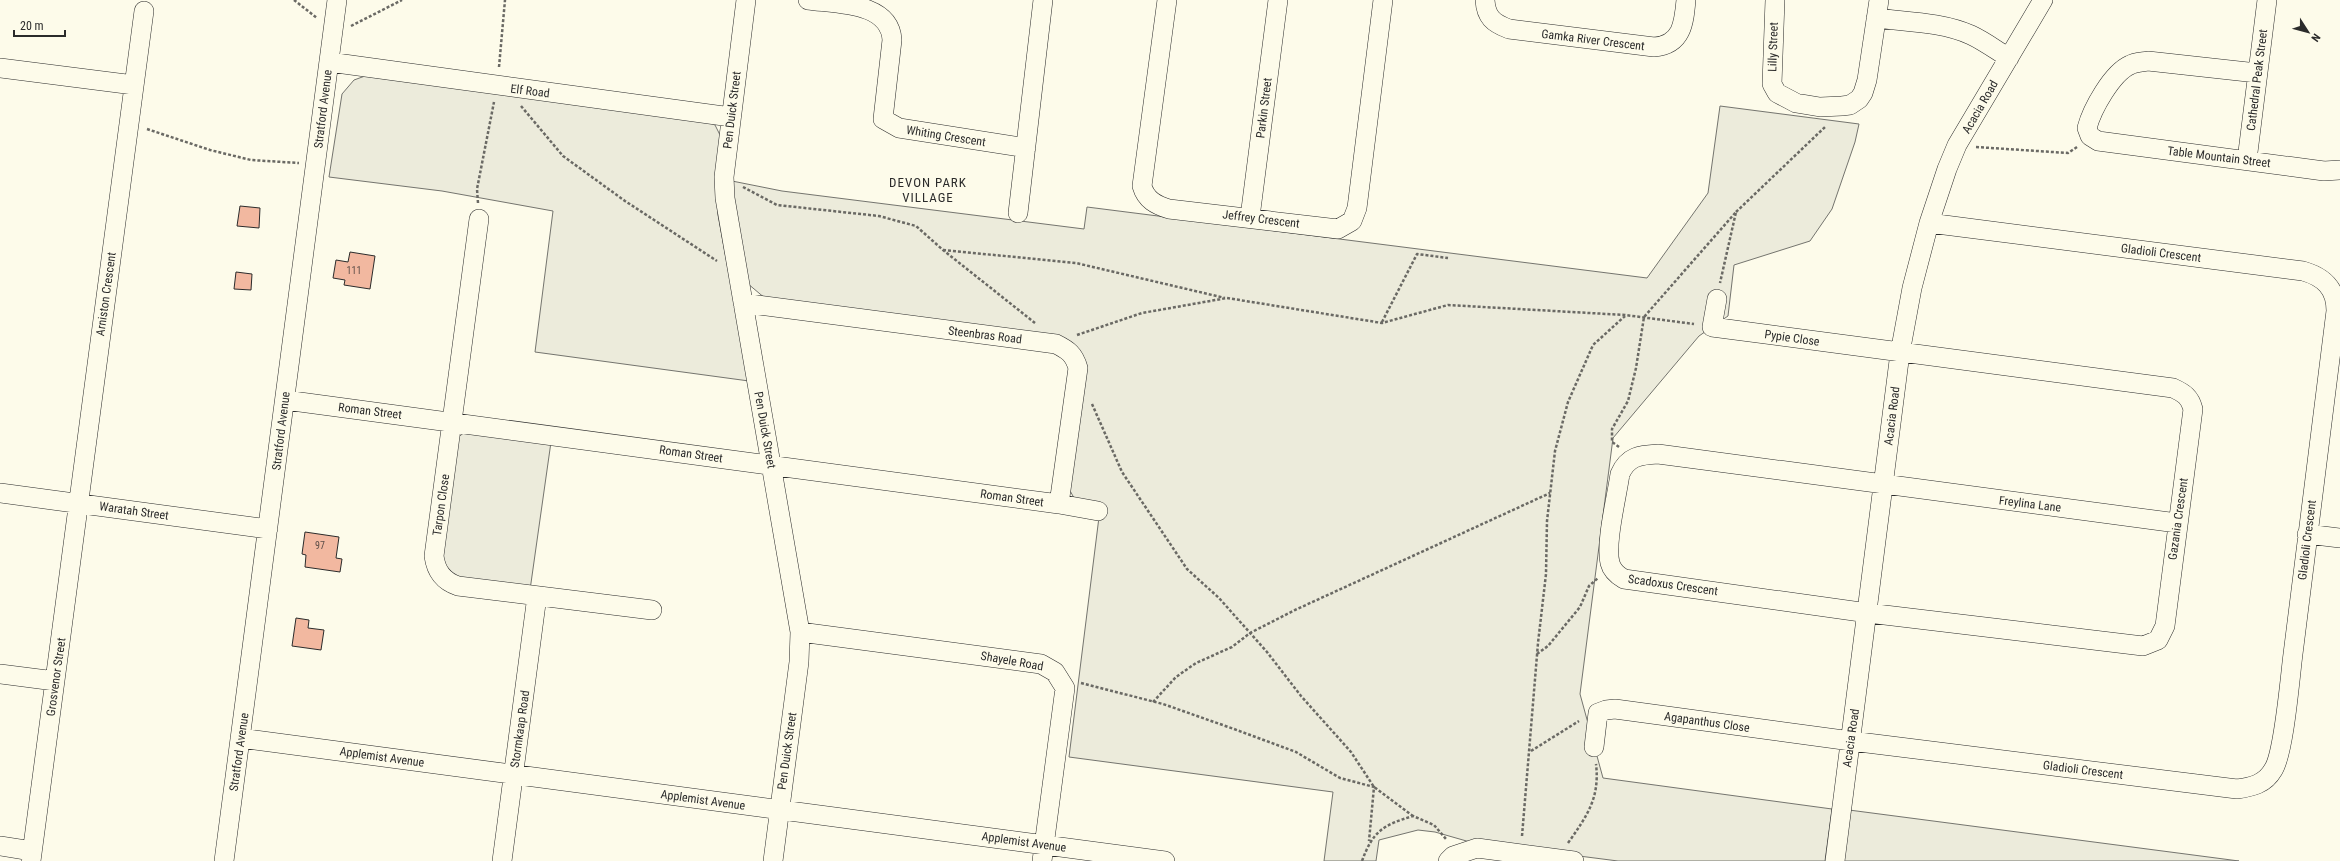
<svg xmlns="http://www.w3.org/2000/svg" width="2340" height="861" viewBox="0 0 2340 861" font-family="'Roboto Condensed',sans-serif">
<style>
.green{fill:#ecebdb;stroke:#74746e}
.building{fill:#f2b8a0;stroke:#2b2b2b}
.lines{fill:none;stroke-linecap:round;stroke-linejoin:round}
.minor-casing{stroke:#2b2b2b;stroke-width:20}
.path{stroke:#6a6964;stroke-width:2.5;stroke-dasharray:3 2;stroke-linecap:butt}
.minor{stroke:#fdfbea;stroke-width:19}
.labels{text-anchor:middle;stroke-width:3;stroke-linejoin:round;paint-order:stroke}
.number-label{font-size:10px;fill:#5d4e48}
.street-label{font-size:12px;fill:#2b2b2b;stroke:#fdfbea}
.neighbourhood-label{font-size:13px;letter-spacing:1px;fill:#2b2b2b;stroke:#fdfbea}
</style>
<rect width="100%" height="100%" fill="#fdfbea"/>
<path class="green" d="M365 76 709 122 715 125 720 135 717 194 718 215 749 381 535 352 553 211 442 191 329 177 342 94 354 80Z
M1720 106 1859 124 1855 142 1832 209 1810 241 1734 265 1728 316 1699 336 1613 438 1580 694 1603 778 1832 809 1825 861H1618L1470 842 1435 832 1418 830 1379 840 1376 861H1324L1333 792 1069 757 1100 509 1074 498 1068 487 1081 357 766 299 747 283 732 197V181L782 191 1084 229 1087 207 1647 278 1708 193Z
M465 432 551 442 530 590 460 580 442 563 457 438Z
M1849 810 2239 861H1842Z"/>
<path class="building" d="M240 206 260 208 259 228 237 226Z
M350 252 375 256 370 289 344 285 345 280 333 278 336 260 348 262Z
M236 272 252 274 251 290 234 289Z
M305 532 339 537 336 558 342 559 340 572 305 567 306 555 302 554Z
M296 618 309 620 308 628 324 630 321 650 292 646Z"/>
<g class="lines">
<g class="minor-casing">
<path id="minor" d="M746 0 724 177 725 198 800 632 799 662 773 861
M808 0C837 4 890 2 892 40L883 119 899 128 1026 148
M1167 0 1142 186C1146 200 1156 205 1169 209L1338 229 1352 221 1357 208 1383 0
M1485 0C1486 17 1493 23 1509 29L1654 47C1682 45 1684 23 1686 0
M1775 0 1772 84 1777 93 1796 103 1820 107 1842 106 1850 105 1859 99 1863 93 1867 80 1879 0
M1876 18C1907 22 1942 22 1971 35 1984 41 1996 50 2009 58
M329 62 731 117
M0 68 134 85
M2257 73 2148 61C2143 62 2135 62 2130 65 2112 73 2092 109 2087 128L2090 136 2098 141 2324 171 2340 170
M2247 160 2267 0
M1018 213 1043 0
M1250 217 1278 0
M479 219 434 556C436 571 443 581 458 586L652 610
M1717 299 1712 327 2173 388C2184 393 2190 397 2193 409L2165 626 2158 640 2143 646 1868 613 1624 579C1617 575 1612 571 1610 563 1605 543 1617 496 1620 474 1628 456 1640 455 1658 454L2177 523
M743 303 1056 344C1068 350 1074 354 1078 368L1059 504
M285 400 1059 504 1098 511
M0 493 268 529
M2307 534 2340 538
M800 632 1041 664 1055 672 1065 688 1042 861
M0 674 55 681
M240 738 1165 861
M1594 747 1598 713 1606 710 1615 709 1851 741 2237 789C2252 787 2265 784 2273 770 2284 754 2290 677 2293 654 2307 540 2322 426 2336 311 2336 288 2324 277 2303 271L1929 223
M0 846 32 851
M31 861 144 11
M224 861 337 0
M502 861 537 596
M1448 861 1453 856 1477 848 1574 861
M1835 861 1900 353 1912 288 1929 223 1947 169 1957 145 2043 0"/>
</g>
<path class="path" d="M294 0 317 18
M351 26 402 0
M499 67 505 0
M521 106 563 156 625 201 717 261
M147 129 210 150 251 160 299 163
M1976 147 2068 153 2077 147
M743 187 777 205 879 216 916 226 943 250 1035 323
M478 203 477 189 494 102
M1736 212 1825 127
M943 250 1076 263 1225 298
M1382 322 1417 254 1448 258
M1077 335 1142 313 1227 298 1382 323 1448 305 1625 315 1694 324
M1092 404 1122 472 1187 569 1219 598 1267 652 1301 696 1351 752 1374 787 1413 816
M1619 447 1612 442V429L1628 401 1636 368 1644 317 1736 212 1720 283
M1537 654 1548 646 1580 607 1589 586 1598 578
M1081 683 1163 704 1234 729 1296 752 1340 778 1374 787 1369 841
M1153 702 1176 677 1196 663 1232 647 1250 633 1295 610 1550 493
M1531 751 1579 721
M1522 836 1538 643 1546 574 1547 521 1555 451 1568 402 1593 345 1625 316
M1568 843C1587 816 1600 798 1596 764
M1362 861C1373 831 1383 825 1413 816L1434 825 1446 839"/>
<use href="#minor" class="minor"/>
</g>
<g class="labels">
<g class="number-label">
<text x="354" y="274">111</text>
<text x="320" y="549">97</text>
</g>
<g class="street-label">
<text transform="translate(1593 40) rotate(7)" y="4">Gamka River Crescent</text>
<text transform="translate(1773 47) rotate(-88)" y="4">Lilly Street</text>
<text transform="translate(2257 80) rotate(-83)" y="4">Cathedral Peak Street</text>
<text transform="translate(530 91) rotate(7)" y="4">Elf Road</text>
<text transform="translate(1980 107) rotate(-60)" y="4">Acacia Road</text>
<text transform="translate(1264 108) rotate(-83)" y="4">Parkin Street</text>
<text transform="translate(323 109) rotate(-83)" y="4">Stratford Avenue</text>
<text transform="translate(732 110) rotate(-83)" y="4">Pen Duick Street</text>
<text transform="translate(946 136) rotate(9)" y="4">Whiting Crescent</text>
<text transform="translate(2219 157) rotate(7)" y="4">Table Mountain Street</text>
<text transform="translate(1261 219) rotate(7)" y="4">Jeffrey Crescent</text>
<text transform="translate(2161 253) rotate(7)" y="4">Gladioli Crescent</text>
<text transform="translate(106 294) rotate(-82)" y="4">Arniston Crescent</text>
<text transform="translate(985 335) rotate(7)" y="4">Steenbras Road</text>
<text transform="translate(1792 338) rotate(8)" y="4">Pypie Close</text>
<text transform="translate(370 411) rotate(7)" y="4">Roman Street</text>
<text transform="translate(1892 416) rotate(-83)" y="4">Acacia Road</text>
<text transform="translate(765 430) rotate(80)" y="4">Pen Duick Street</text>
<text transform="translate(281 431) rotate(-83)" y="4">Stratford Avenue</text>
<text transform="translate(691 454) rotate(8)" y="4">Roman Street</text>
<text transform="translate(1012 498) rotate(8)" y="4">Roman Street</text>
<text transform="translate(2030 504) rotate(7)" y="4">Freylina Lane</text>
<text transform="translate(441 505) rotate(-82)" y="4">Tarpon Close</text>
<text transform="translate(134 511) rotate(8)" y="4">Waratah Street</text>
<text transform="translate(2178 519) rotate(-82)" y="4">Gazania Crescent</text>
<text transform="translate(2307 540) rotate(-83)" y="4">Gladioli Crescent</text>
<text transform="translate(1673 585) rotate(8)" y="4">Scadoxus Crescent</text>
<text transform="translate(1012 661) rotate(10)" y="4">Shayele Road</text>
<text transform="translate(56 677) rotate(-82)" y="4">Grosvenor Street</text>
<text transform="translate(1707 722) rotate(8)" y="4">Agapanthus Close</text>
<text transform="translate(520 729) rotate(-82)" y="4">Stormkaap Road</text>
<text transform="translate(1851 738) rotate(-82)" y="4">Acacia Road</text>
<text transform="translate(787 751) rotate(-82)" y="4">Pen Duick Street</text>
<text transform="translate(239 752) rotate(-82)" y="4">Stratford Avenue</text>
<text transform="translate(382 757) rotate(8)" y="4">Applemist Avenue</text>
<text transform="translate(2083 770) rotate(7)" y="4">Gladioli Crescent</text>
<text transform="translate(703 800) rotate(8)" y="4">Applemist Avenue</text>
<text transform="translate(1024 842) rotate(8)" y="4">Applemist Avenue</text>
</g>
<g class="neighbourhood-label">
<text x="928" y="187">DEVON PARK<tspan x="928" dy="15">VILLAGE</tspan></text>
</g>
</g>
<g transform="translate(2308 32) rotate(126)" stroke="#fdfbea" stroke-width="3" paint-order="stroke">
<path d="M0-3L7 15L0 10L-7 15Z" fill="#2b2b2b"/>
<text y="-6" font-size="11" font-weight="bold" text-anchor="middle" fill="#2b2b2b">N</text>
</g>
<path d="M14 30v6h51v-6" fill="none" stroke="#2b2b2b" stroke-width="2"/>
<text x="20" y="30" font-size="12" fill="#2b2b2b" stroke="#fdfbea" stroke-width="3" paint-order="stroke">20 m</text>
</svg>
